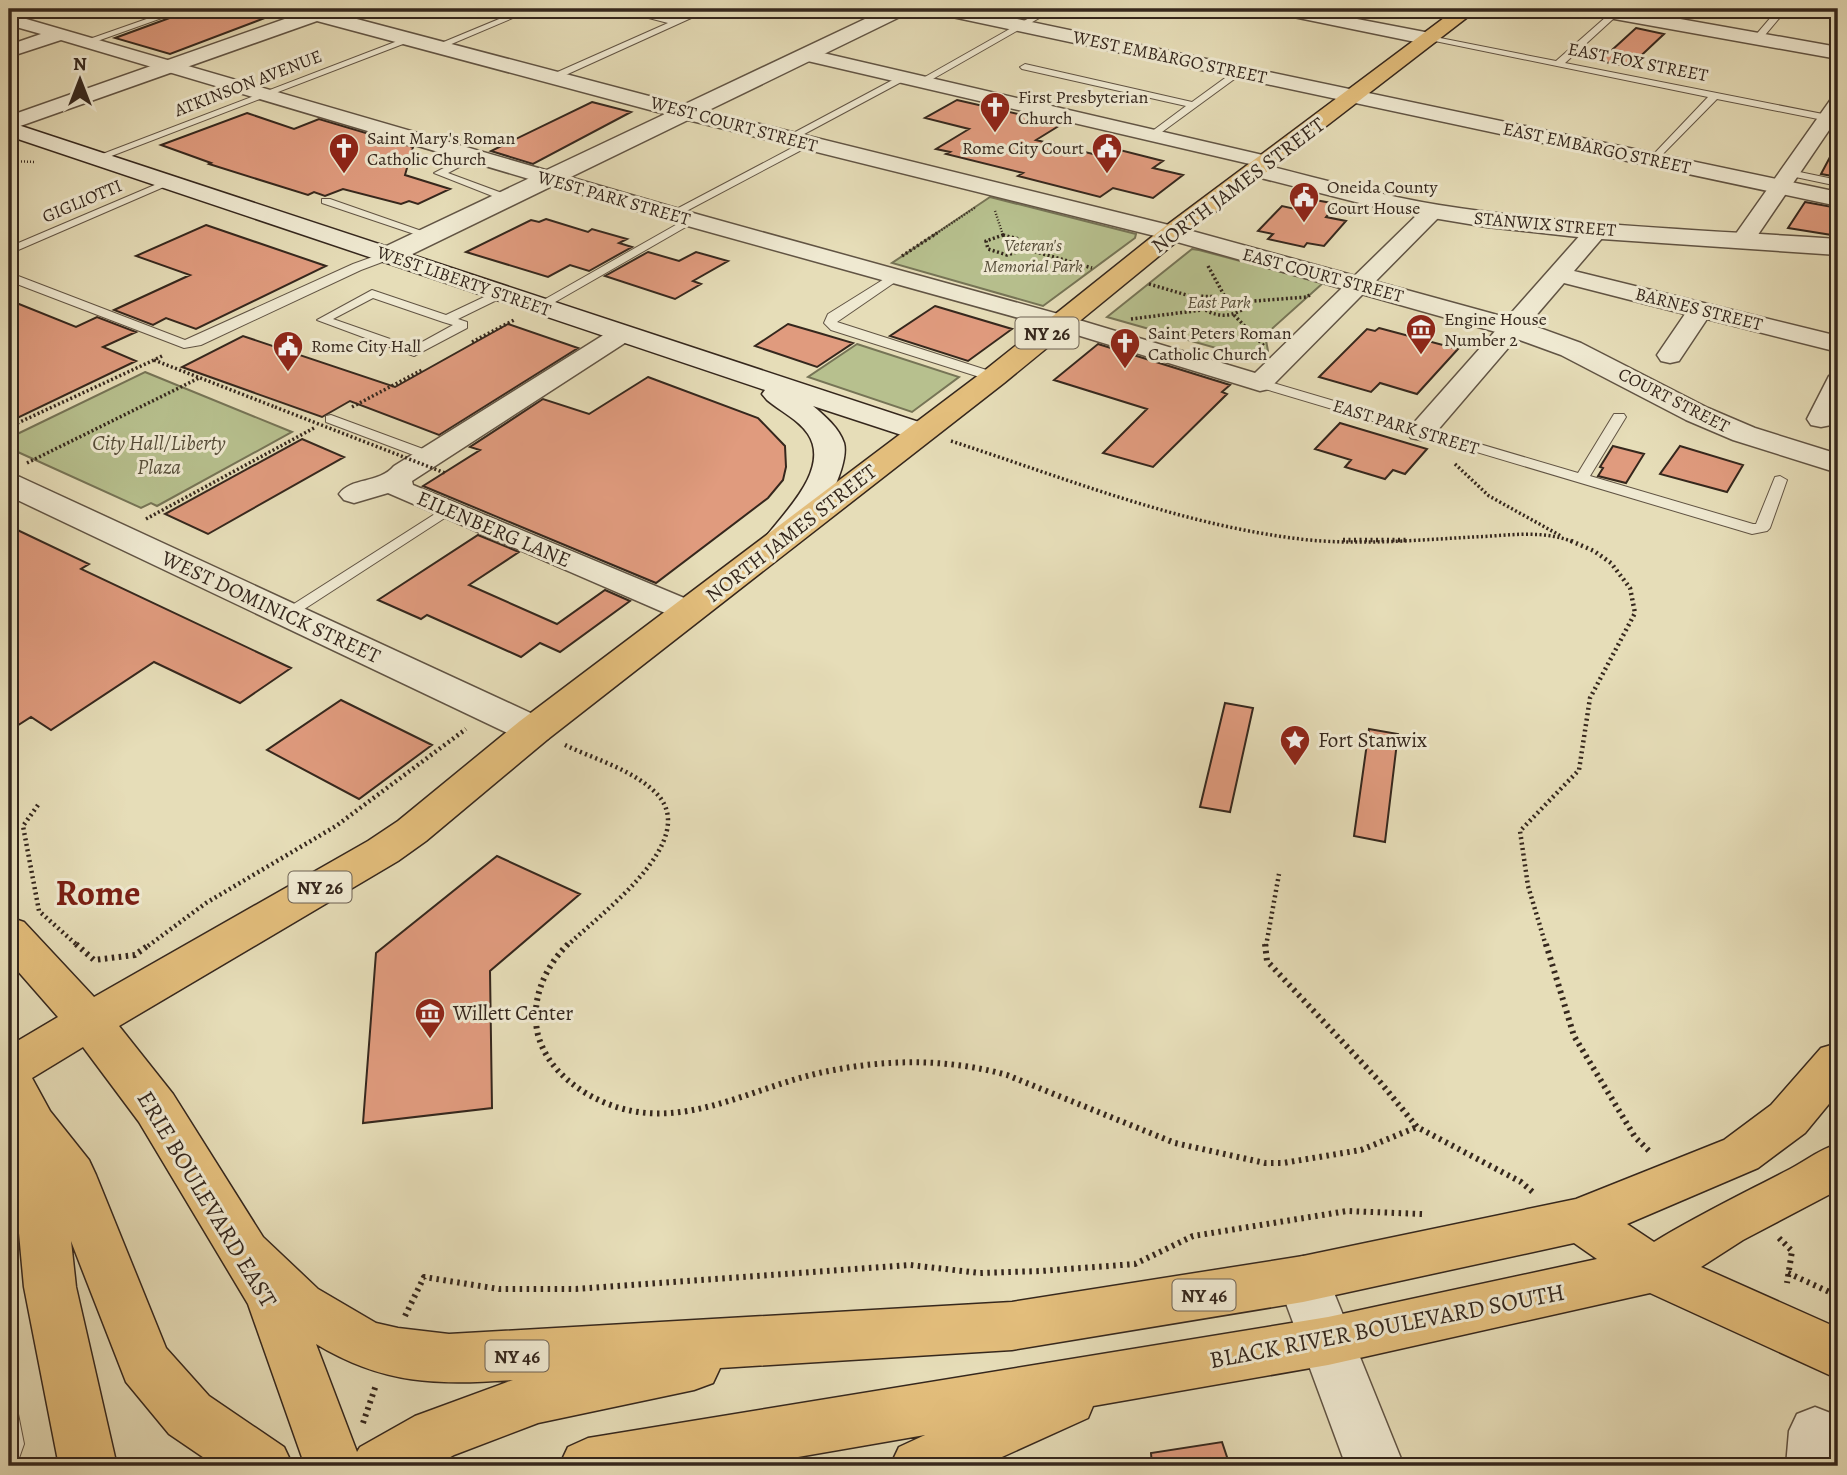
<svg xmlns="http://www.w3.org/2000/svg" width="1847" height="1475" viewBox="0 0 1847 1475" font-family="Alegreya,serif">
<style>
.green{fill:#b7c08e;stroke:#767456;stroke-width:2}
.building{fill:#e09b7e;stroke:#35271d;stroke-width:2}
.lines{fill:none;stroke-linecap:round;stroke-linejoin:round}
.service-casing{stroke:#615444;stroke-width:2}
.minor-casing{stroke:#615444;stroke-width:3}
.tertiary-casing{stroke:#615444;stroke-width:3}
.secondary-casing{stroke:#35271d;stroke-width:3}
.primary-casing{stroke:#35271d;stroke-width:3}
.path-far3{stroke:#35271d;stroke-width:2.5;stroke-dasharray:1 2;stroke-linecap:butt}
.path-far2{stroke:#35271d;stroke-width:3.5;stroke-dasharray:2 2.5;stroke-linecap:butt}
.path-far1{stroke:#35271d;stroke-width:4.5;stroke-dasharray:2 3.5;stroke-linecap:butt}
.path{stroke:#35271d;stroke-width:6;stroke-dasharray:2.5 4.5;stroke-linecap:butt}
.service{fill:#efe9d1;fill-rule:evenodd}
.minor{fill:#efe9d1;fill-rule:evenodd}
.tertiary{fill:#efe9d1;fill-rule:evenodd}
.secondary{fill:#efe9d1;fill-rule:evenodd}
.primary{fill:#e3be7c;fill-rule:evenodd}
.path-bridge{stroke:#35271d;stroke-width:3.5;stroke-dasharray:2 2.5;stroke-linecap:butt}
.labels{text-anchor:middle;stroke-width:6;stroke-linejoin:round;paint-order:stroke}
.far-street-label{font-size:18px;fill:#35271d;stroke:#efe9d1}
.far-poi-label{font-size:18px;fill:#35271d;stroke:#efe9d1;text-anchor:start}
.far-park-label{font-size:18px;font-style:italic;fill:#564d39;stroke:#efe9d1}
.shield{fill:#efe9d1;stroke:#6d6153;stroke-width:2}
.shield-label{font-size:19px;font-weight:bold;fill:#35271d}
.street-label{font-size:21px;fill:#35271d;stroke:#efe9d1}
.park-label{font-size:21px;font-style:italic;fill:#564d39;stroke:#efe9d1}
.poi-label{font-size:21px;fill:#35271d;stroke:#efe9d1;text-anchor:start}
.near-street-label{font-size:24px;fill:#35271d;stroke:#efe9d1}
.town-label{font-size:35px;font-weight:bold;fill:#7a1f14;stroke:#efe9d1}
</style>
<rect width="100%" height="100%" fill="#e6ddb8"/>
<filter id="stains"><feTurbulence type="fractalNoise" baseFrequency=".00286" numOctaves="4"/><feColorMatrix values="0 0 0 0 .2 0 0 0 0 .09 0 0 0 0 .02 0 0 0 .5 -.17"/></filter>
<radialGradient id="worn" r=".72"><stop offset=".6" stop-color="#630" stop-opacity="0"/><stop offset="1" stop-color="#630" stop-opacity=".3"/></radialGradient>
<path class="green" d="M990 197 1136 234 1135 238 1043 306 892 263Z
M1192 249 1199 250 1323 283 1265 335 1268 351 1258 360 1107 317Z
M857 344 959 377 912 412 808 377Z
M145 372 292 432 157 506 151 503 141 508 9 448V438Z"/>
<path class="building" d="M194 9H232L265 18 170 54 115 38Z
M1636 28 1664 34 1629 67 1600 61Z
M957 100 1062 124 1036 140 1105 157 1116 149 1163 161 1153 168 1183 175 1153 198 1113 188 1100 197 1018 176 1023 173 946 154 950 152 936 149 969 129 925 118Z
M592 102 631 112 533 164 491 151Z
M247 113 294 129 319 119 413 147 405 175 450 189 418 204 409 201 401 204 343 189 325 196 314 192 308 195 209 164 211 163 161 145Z
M1838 142V177L1821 174Z
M1304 198 1337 204 1326 217 1346 221 1324 246 1307 243 1304 247 1268 239 1273 234 1258 231 1282 206 1295 209Z
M1805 202 1838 208V236L1788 228Z
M546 219 588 232 592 229 627 239 619 243 632 247 589 271 570 265 548 277 466 252 531 220 539 222Z
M206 225 326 266 196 329 166 318 153 325 114 310 190 275 136 256Z
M648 252 679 261 696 252 728 261 693 281 701 284 675 299 605 276Z
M9 300 76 327 97 317 136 332 103 347 136 361 9 422Z
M935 306 1012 329 968 361 890 336Z
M508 324 578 348 439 435 350 401 322 417 182 367 243 336 395 387Z
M788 324 819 333 853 343 817 367 755 346Z
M1379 328 1458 349 1417 394 1380 383 1371 392 1319 377 1367 329 1375 331Z
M1098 344 1230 385 1222 392 1227 394 1153 467 1103 453 1147 409 1054 380Z
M648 377 758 418 785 446 786 467 783 480 768 498 656 583 423 486 480 450 470 447 543 399 589 414Z
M1340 423 1427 449 1405 474 1393 470 1385 479 1345 467 1351 460 1315 449Z
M302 439 344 457 208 534 165 514Z
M1613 446 1644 454 1626 483 1598 476 1603 468 1600 467Z
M1680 446 1743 465 1727 492 1660 474Z
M9 526 89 564 81 569 291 668 240 703 154 662 51 730 31 717 9 731Z
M478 535 519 552 469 585 557 624 605 590 630 601 560 652 540 643 521 657 427 615 421 619 378 600Z
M341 700 432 745 359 799 267 750Z
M1225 703 1253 708 1230 812 1200 807Z
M1369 729 1398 734 1385 842 1354 836Z
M497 856 580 894 490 971 492 1108 363 1123 376 953Z
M1222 1442 1230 1466H1152L1151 1453Z"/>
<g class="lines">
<g class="service-casing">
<path id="service" d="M175 9H187L89 44 81 42Z
M523 9H534L442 48 434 46Z
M614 9C635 9 654 19 674 19 687 19 698 8 711 9L559 78H553V74L668 23Z
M1045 9H1055L924 84 916 82Z
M1615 9H1624L1565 63 1838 117V123L1717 99 1654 163 1650 162V158L1708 97 1425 39 1430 36 1556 61Z
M1778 9H1787L1760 41H1754V37Z
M408 37 416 39 101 160 92 158Z
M1025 64 1192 102 1236 70 1244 72 1151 140 1146 137 1147 135 1186 106 1022 69 1020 67Z
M902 75 907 78 905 80 793 140 784 138Z
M807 140 812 143 811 145 677 216 667 214Z
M471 154 480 156 448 173 513 197V201H505L434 173Z
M1790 170 1838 180V186L1786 175 1785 173Z
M164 181 173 183 9 254V247Z
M322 199H330L436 236 426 238 322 203Z
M688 218 698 220 543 309 539 310 533 306Z
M389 251 395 255 393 258 361 270 201 345 184 348 9 281V273L13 274 185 340 353 264Z
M897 271 901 272V278L837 322 999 374V380H989L831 330 824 323 828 314Z
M501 289 505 290V296L458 319 467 322V328L414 356 317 320 372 290 446 315ZM373 298 443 322 453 325 413 347 333 319Z
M1260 379 1578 473 1614 414H1624L1626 417 1590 476 1753 524H1756L1775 477 1780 476 1787 480 1770 528 1767 531 1752 534 1255 386 1253 383Z
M331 415 434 453 436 456 429 460 424 459 326 422V416Z
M449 505 456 509 454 512 292 617H280L278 614Z
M9 1411 18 1414 24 1444 18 1461 9 1464Z"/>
</g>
<g class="minor-casing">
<path id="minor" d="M1270 9H1305L1430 33 1439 39 1430 45 1279 14Z
M9 14 700 215 1069 317 1255 373 1426 206H1442L1445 211 1269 389 1260 391 1051 327 684 225 61 40 9 57V45L41 34 9 25Z
M806 49 1267 156 1275 157 1278 162 1275 167 1267 168 799 59 797 55Z
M1838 97V117L1751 245H1735L1731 240 1735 235 1831 99Z
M1598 222 1606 224 1610 229 1574 271 1838 336V352L1707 319 1679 361 1670 363 1661 361 1657 355 1685 314 1564 283 1431 438 1421 440 1411 438 1407 432 1411 426 1590 224Z
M622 326 631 329 635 334 631 339 412 481 413 485 701 605 706 612 701 619 690 622 679 619 388 493 354 503 344 500 339 494C351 477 379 484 394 466L613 329Z
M1838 374C1839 391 1841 410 1831 425L1821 427 1811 425 1807 419 1829 376Z
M1815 1407 1833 1414 1838 1425V1466H1786L1789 1431 1797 1414Z"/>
</g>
<g class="tertiary-casing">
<path id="tertiary" d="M286 9H334V13L683 105 886 9H911L908 13 707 111 1181 228 1523 322 1581 343 1708 408 1755 428 1838 454V473L1733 440 1686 420 1561 355 1503 334 1163 238 688 120 398 261 389 263 380 261 376 255 380 249 665 114 317 21 9 130V116L296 15Z
M933 9H970L1838 192V206L943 15Z
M1582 9H1624L1838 47V59L1592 15Z
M1257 163C1317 178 1378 195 1439 205 1571 226 1705 230 1838 239V255L1587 238 1487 227 1391 211 1249 175 1245 170 1249 165Z
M9 474 20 477 548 721 553 730 548 739 534 742 520 739 9 496Z
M1303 1256 1322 1263 1404 1466H1346L1277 1279 1284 1263Z"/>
</g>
<g class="secondary-casing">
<path id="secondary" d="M9 122 931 426 935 432 931 438 920 441 813 406C825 416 839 428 844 443 851 469 810 540 788 550 781 553 775 551 767 549L762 542C780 516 832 470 808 434 799 420 780 411 767 400L762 394 765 390 9 136Z"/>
</g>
<g class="primary-casing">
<path id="primary" d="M1456 9H1478L1181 238 1004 383 548 739 426 841 398 861 119 1026 173 1094 263 1237 318 1289 376 1323 398 1328 449 1334 1012 1302 1303 1256 1576 1199 1724 1140 1771 1105 1821 1048 1838 1043V1093L1805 1133 1758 1168 1627 1224 1654 1242C1698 1215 1744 1193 1790 1169 1807 1160 1820 1149 1838 1144V1190L1743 1240 1701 1267 1838 1328V1379L1650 1293 1328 1365 1093 1406 1088 1418 982 1466H890L899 1447 925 1435 746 1466H559L568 1447 588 1438 1328 1317 1597 1259 1574 1243 1303 1302 1012 1350 720 1368 713 1383 694 1390 538 1423 454 1455 434 1466H305L248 1304 139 1122 83 1047 32 1078 50 1111 89 1160 96 1175 166 1348 209 1396 284 1447 293 1466H216L169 1434 126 1382 71 1241 76 1287 117 1466H59L24 1287 9 1125V1046L58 1017 9 961V917L24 922 94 997 368 841 398 821 520 721 984 371 1163 228ZM316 1344C384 1385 437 1385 513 1380L415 1416 360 1447 357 1452Z"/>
</g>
<path class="path-far3" d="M9 161 36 162
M995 211 1003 235
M934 235 976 207"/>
<path class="path-far2" d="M1003 235 1023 240 1026 249 1007 255 988 249 986 241Z
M1026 249 1092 268
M902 256 937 233
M1208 266 1224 295
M1149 284 1190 296 1227 297 1241 302 1243 309C1228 319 1213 316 1199 306V302L1204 298
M1241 302 1307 297 1311 294
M1234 315 1265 347
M1131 319 1202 310
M472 342 514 320
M162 356 154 360 275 407
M352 407 422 370
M9 427 154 360
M951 441C1068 479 1186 527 1309 540 1363 545 1419 540 1473 537 1506 536 1542 529 1573 542
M27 463 199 378
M1455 464 1489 496 1561 536
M146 519 314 428"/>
<path class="path-far1" d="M1343 540H1407
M565 745C594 759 631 769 655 792 705 840 597 916 567 946
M38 805 23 826 39 911 78 946
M148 946 206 903 336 826 466 729
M1266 946 1279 874
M1546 946 1528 886 1520 831 1579 770 1590 698 1635 613 1630 588 1611 563 1594 551 1569 540"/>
<path class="path" d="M76 944 94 960 135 955 150 944
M568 944C544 968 530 1001 538 1035 545 1060 562 1078 584 1092 671 1145 747 1085 834 1070 891 1059 950 1059 1007 1075L1175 1143 1265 1163H1283L1361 1150 1417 1127
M1265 944 1267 961 1381 1083 1417 1127 1521 1182 1535 1194
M1546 944 1574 1036 1635 1137 1651 1153
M1779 1238 1792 1251 1787 1283
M1788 1273 1838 1296
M405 1316 424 1277 499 1289H576L910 1265 980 1273 1041 1271 1135 1264 1193 1236 1347 1211 1422 1214
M363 1423 376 1385"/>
<use href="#service" class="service"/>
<use href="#minor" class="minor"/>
<use href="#tertiary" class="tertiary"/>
<use href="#secondary" class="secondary"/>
<use href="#primary" class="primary"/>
<path class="path-bridge" d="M275 407 445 473"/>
</g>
<defs>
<g id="church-pin" transform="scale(1.575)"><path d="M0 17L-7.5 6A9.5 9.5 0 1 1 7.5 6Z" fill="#8f2418" stroke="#efe9d1"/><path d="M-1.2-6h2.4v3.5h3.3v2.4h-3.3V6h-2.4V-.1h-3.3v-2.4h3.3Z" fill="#fff"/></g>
<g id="civic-pin" transform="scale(1.575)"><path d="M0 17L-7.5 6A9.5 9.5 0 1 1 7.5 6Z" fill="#8f2418" stroke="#efe9d1"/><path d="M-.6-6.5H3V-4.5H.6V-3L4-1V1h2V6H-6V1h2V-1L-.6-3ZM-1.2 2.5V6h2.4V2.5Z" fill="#fff"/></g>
<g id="museum-pin" transform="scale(1.575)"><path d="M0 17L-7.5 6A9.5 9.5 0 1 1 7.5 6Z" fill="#8f2418" stroke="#efe9d1"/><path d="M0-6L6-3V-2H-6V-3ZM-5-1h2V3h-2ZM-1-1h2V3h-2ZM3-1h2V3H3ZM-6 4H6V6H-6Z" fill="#fff"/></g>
<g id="sight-pin" transform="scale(1.575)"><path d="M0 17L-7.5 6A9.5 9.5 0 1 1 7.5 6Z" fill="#8f2418" stroke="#efe9d1"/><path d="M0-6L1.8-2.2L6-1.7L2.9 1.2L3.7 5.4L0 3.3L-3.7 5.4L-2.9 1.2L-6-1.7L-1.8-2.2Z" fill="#fff"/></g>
</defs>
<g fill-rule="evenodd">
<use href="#church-pin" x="995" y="107"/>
<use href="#church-pin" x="344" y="148"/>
<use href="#civic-pin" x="1107" y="148"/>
<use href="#civic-pin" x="1304" y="197"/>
<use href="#museum-pin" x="1421" y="329"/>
<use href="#church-pin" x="1125" y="343"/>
<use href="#civic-pin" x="288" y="346"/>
<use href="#sight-pin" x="1295" y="740"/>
<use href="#museum-pin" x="430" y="1013"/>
</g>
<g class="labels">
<g class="far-street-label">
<text transform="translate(1170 57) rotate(12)" y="6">WEST EMBARGO STREET</text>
<text transform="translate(1638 62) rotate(11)" y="6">EAST FOX STREET</text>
<text transform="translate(248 83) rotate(-21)" y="6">ATKINSON AVENUE</text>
<text transform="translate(734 124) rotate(15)" y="6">WEST COURT STREET</text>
<text transform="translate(1597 148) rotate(12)" y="6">EAST EMBARGO STREET</text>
<text transform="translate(614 198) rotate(16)" y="6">WEST PARK STREET</text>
<text transform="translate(82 201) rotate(-23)" y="6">GIGLIOTTI</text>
<text transform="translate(1545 224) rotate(5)" y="6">STANWIX STREET</text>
<text transform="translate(1323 275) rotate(15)" y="6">EAST COURT STREET</text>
<text transform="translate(464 281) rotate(19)" y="6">WEST LIBERTY STREET</text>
<text transform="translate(1699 309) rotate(14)" y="6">BARNES STREET</text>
<text transform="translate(1674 400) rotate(27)" y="6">COURT STREET</text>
<text transform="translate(1406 427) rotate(17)" y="6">EAST PARK STREET</text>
</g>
<g class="far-poi-label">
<text x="1018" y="103">First Presbyterian<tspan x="1018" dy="21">Church</tspan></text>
<text x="367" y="144">Saint Mary's Roman<tspan x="367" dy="21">Catholic Church</tspan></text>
<text x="1084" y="154" text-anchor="end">Rome City Court</text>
<text x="1327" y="193">Oneida County<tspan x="1327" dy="21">Court House</tspan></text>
<text x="1444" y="325">Engine House<tspan x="1444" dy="21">Number 2</tspan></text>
<text x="1148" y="339">Saint Peters Roman<tspan x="1148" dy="21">Catholic Church</tspan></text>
<text x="311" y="352">Rome City Hall</text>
</g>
<g class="far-park-label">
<text x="1033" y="251">Veteran's<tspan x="1033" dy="21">Memorial Park</tspan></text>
<text x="1219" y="308">East Park</text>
</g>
<g class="shield">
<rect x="1015.5" y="317.5" width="63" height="31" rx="5"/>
<rect x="288.5" y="871.5" width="63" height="31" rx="5"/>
<rect x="1172.5" y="1279.5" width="63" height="31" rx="5"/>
<rect x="485.5" y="1340.5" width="63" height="31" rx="5"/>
</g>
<g class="shield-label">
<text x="1047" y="340">NY 26</text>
<text x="320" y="894">NY 26</text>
<text x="1204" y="1302">NY 46</text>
<text x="517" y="1363">NY 46</text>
</g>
<g class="street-label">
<text transform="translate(1238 185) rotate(-37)" y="7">NORTH JAMES STREET</text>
<text transform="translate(494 529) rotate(23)" y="7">EILENBERG LANE</text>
<text transform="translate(791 533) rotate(-38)" y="7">NORTH JAMES STREET</text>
<text transform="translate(271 607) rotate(25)" y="7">WEST DOMINICK STREET</text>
</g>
<g class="park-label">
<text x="159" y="450">City Hall/Liberty<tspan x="159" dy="24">Plaza</tspan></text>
</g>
<g class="poi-label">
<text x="1318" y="747">Fort Stanwix</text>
<text x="453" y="1020">Willett Center</text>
</g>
<g class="near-street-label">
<text transform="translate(207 1199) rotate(59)" y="8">ERIE BOULEVARD EAST</text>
<text transform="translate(1387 1326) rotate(-11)" y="8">BLACK RIVER BOULEVARD SOUTH</text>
</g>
<g class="town-label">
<text x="98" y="905">Rome</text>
</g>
</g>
<rect width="1847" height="1475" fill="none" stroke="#e6ddb8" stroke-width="35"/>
<rect x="10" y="10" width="1826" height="1454" fill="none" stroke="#35271d" stroke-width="3.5"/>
<rect x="18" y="18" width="1812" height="1440" fill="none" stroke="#35271d" stroke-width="2"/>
<g transform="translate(80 80)" stroke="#efe9d1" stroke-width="5" paint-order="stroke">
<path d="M0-5L12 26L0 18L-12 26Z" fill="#35271d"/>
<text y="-10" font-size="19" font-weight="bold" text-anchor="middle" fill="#35271d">N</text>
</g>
<rect width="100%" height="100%" filter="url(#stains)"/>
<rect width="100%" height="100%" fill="url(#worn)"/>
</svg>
